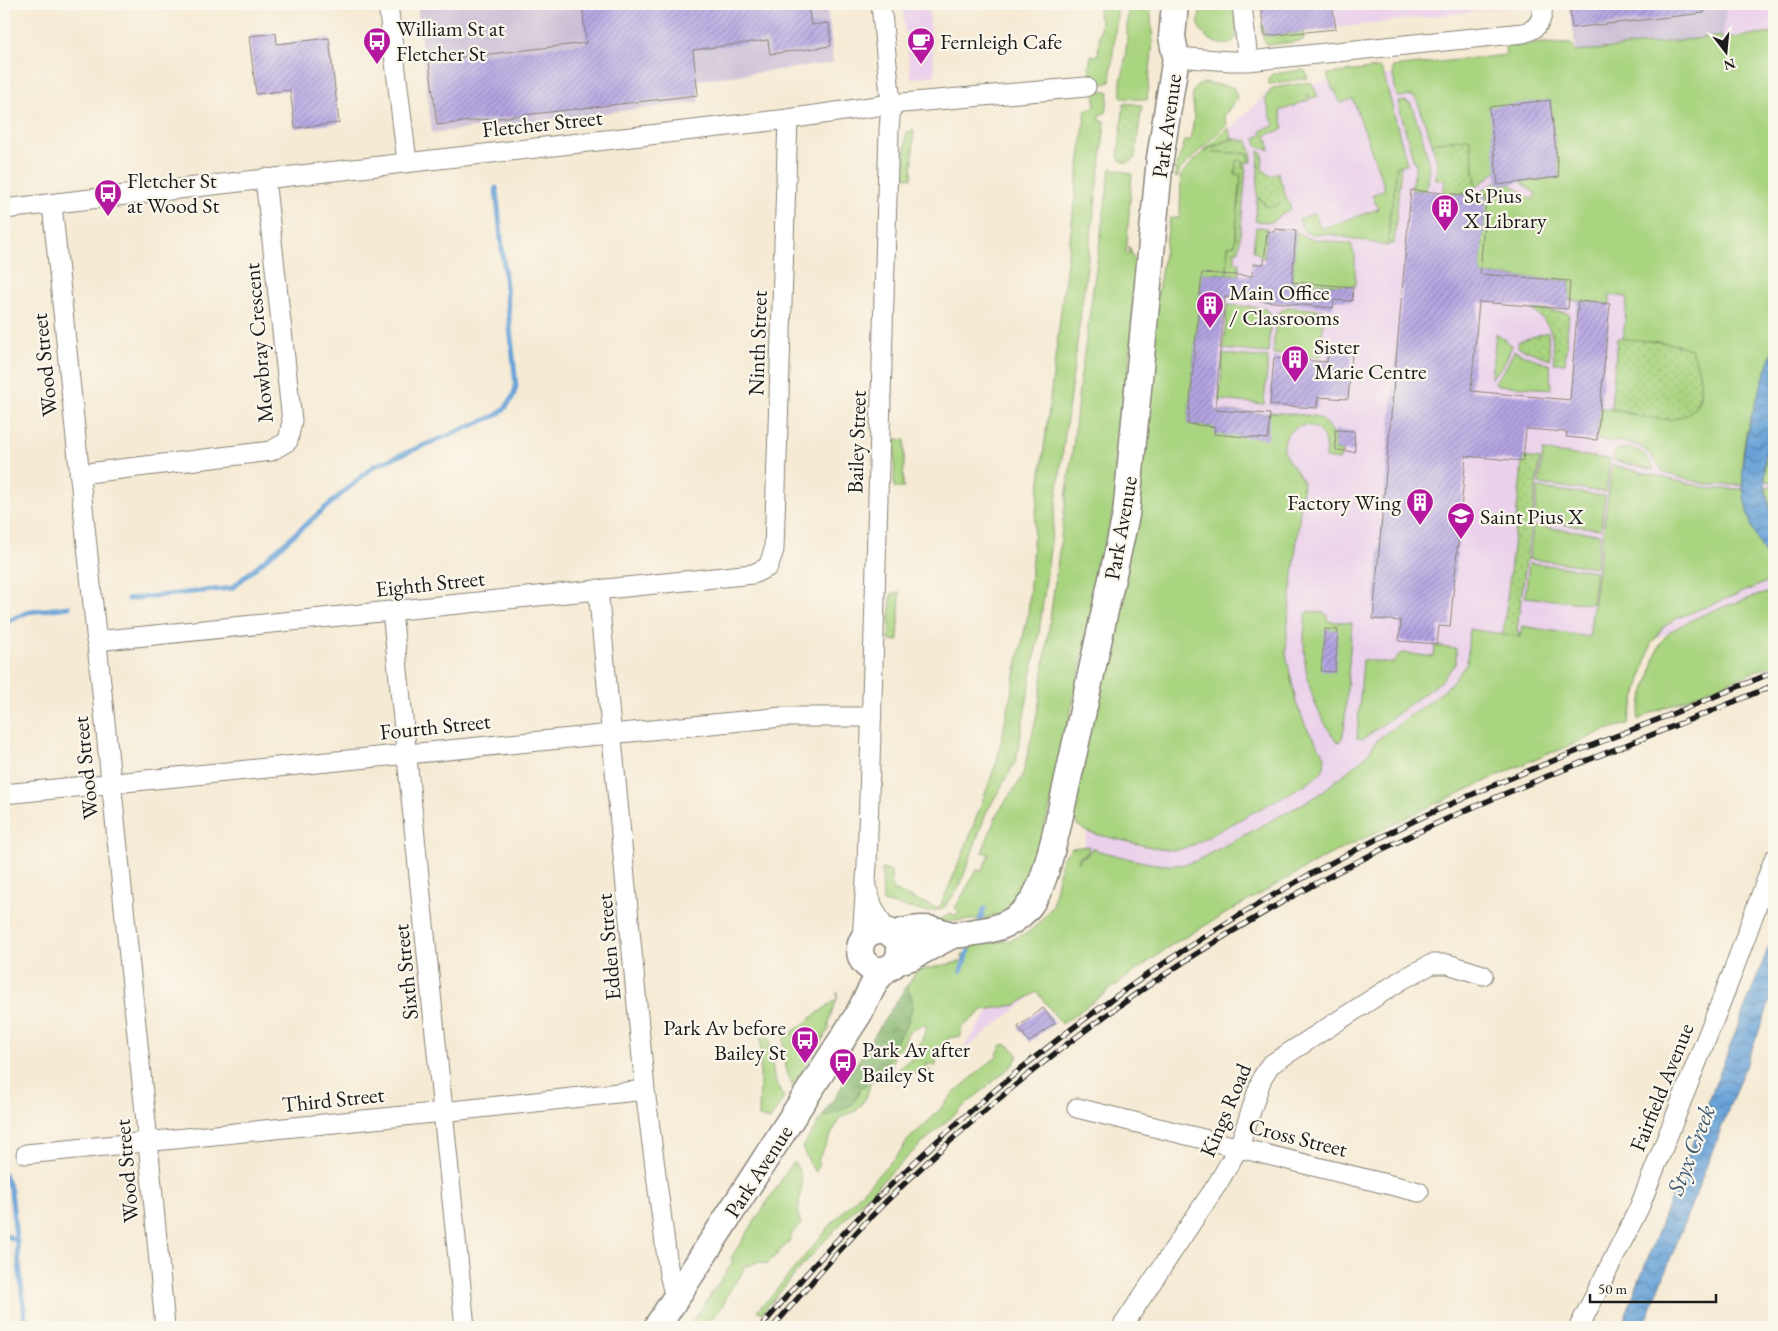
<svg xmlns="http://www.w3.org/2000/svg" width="1778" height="1331" viewBox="0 0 1778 1331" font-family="'EB Garamond',serif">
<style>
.built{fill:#ebd1eb}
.industrial{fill:#cbbfd5}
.green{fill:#a9d480;stroke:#62784e}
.forest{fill:url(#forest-crowns);stroke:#516945}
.garden{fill:url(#garden-dots);stroke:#62784e}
.water{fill:url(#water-waves);stroke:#425f7a}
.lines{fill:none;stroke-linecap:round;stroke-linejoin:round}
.stream{stroke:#67a2d7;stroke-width:5}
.building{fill:url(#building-hatch)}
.minor-casing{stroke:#888378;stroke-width:21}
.secondary-casing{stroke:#888378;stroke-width:29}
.minor{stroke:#fff;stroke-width:19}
.secondary{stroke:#fff;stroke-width:26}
.rail-casing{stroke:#1c1c1c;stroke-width:5.5}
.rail{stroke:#fbf7ec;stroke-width:4;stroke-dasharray:11;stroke-linecap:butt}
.labels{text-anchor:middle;stroke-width:4.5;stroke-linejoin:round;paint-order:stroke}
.poi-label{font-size:22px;fill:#1c1c1c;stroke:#fbf7ec;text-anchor:start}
.street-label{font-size:22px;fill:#1c1c1c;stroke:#fbf7ec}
.water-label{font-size:24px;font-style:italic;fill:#3e5870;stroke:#fbf7ec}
</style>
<defs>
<pattern id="forest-crowns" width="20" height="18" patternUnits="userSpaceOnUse" patternTransform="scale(1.25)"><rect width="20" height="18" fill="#86b66e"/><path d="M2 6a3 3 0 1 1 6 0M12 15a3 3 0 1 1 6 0" fill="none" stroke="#6d935a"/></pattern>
<pattern id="garden-dots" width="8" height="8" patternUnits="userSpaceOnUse" patternTransform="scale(1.25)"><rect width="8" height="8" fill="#a9d480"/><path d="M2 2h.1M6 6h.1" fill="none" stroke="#91b56e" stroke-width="1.8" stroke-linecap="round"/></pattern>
<pattern id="water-waves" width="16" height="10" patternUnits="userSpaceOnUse" patternTransform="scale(1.25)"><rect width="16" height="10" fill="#67a2d7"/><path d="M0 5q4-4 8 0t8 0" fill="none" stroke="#5483ae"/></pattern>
<pattern id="building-hatch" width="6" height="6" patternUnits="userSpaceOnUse" patternTransform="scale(1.25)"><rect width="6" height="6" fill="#b4a4e3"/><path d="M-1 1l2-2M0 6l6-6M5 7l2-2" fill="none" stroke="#9285b7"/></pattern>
</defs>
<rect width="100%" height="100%" fill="#fbf7ec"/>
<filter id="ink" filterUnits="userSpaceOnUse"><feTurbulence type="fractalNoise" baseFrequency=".02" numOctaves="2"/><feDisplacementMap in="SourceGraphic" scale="10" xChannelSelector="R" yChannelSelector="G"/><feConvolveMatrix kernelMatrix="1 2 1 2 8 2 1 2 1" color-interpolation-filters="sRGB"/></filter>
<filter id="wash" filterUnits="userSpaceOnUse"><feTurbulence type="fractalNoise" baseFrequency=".0096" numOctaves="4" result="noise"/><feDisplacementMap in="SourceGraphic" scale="20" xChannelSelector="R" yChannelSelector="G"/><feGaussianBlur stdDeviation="1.12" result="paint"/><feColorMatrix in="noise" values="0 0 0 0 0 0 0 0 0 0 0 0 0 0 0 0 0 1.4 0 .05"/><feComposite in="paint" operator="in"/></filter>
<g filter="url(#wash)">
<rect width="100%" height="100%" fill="#f5ead4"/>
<path class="built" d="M902 4H928L935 75 911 78Z
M1262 4H1518V6L1266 36Z
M1726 4H1774V591L1641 644 1073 964 960 1053 1034 947 1071 908 1159 490 1185 173 1272 88 1722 37Z"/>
<path class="industrial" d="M417 4H827L833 63 698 80 699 102 432 133Z
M1570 4H1726L1723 37 1576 53Z"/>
<path class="green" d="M1100 4H1118L1110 82 1097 86 1092 84 1089 67 1091 55 1096 56 1098 55 1101 18 1098 17Z
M1129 4H1150L1153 42 1147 100 1124 98 1121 96V81L1124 69 1127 41V21Z
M1202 4H1234L1237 36C1229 53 1205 41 1200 28 1197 21 1201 11 1202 4Z
M1261 26H1263L1265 36 1304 32V39L1301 41 1268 45 1263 39Z
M1774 33V347L1746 433 1742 460 1743 485H1709L1664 473 1649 453 1637 445 1623 442 1597 440 1600 407C1625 412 1674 428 1694 408 1698 404 1699 398 1701 394L1679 345 1623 339 1627 297 1610 295V304L1569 300 1570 281 1480 274 1486 197 1483 190 1498 180 1499 185 1511 184 1532 200 1536 194 1521 182 1559 177 1550 100 1497 171 1476 187 1470 139H1458L1432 143 1417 100 1412 96 1397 97 1392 70 1393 67 1400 66 1506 55 1505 47 1544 43 1571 44 1573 46 1575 52 1721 36V39Z
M1380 68 1383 72 1407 164 1397 166 1393 206 1390 211 1388 246 1330 234H1314L1304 232 1299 219 1315 213 1321 229 1378 209 1372 195 1385 189 1353 99 1340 103 1335 90 1333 91 1327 74Z
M1302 70 1306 72 1308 78 1269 84 1268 79 1272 74Z
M1311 82 1318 96 1312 98 1307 94 1305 95 1311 99 1280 111 1284 129 1266 135 1270 150 1257 146 1255 138 1261 135 1262 130 1274 126 1265 98 1273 88Z
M1206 83 1233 87 1238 99 1231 106 1224 116 1227 124 1179 171 1177 178H1176C1172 165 1183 155 1184 141H1190C1191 133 1194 125 1194 116 1195 103 1185 86 1206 83Z
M1095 91 1109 92 1106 113 1100 114 1099 120 1105 122 1101 159 1039 633 1016 761 986 813 960 886 943 909 927 912 883 902 882 869 891 871 892 890 939 909 963 854 997 761 1028 614 1034 529 1086 109 1095 107Z
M1405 101 1411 104 1423 139 1429 166 1426 191 1411 190 1413 177H1414L1416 162H1414L1398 102Z
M1228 127 1232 139 1213 146 1204 151 1249 154 1250 162H1246V168H1242L1241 174 1235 246H1228L1227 274 1202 273 1188 424 1211 427 1213 410 1268 414 1269 412 1314 416 1321 419 1334 433 1335 450 1343 451 1339 460 1325 458C1331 411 1280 421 1284 450 1286 462 1299 470 1303 483L1287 631 1286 654 1296 702 1305 725 1325 756 1324 767 1321 773 1304 785 1191 846 1177 850 1160 849 1090 833 1077 825 1073 813 1170 218H1180L1181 178 1183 172Z
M913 130H914L912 178 904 177 906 133Z
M1111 168 1132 174 1126 254H1129V246L1137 267 1118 489 1052 801 1027 884 1016 899 1003 912 985 919 936 922 951 913 956 916 959 912 955 908 977 870 982 871 989 854 982 852 998 812 1022 778 1038 710 1073 447 1079 389 1110 170Z
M1286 197 1291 208 1272 222 1255 221 1257 198 1261 199 1263 203H1280Z
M1256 227 1267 228 1264 259 1253 250Z
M1296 231 1307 238 1351 244 1355 256V286L1292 282Z
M1227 305 1264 308 1271 315 1268 353 1223 349Z
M1287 307 1324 310 1321 357 1273 354 1276 315Z
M1496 333 1512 346 1503 366 1491 378Z
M1514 351 1550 365 1551 389 1498 385 1494 382 1505 369Z
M1223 354 1268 358 1264 404 1219 400Z
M1774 418V523L1765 487 1772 486V482L1765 481C1764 459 1767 439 1774 418Z
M895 439 905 440 903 488H895L894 487Z
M1625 448C1639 448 1650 456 1654 470L1613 460 1615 451Z
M1543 451 1610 459 1606 492 1539 484Z
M1612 465 1711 489H1743L1751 524 1774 574 1772 580 1678 618 1662 628 1651 644 1628 724 1606 730 1555 752 1548 753 1420 811 1323 858 1173 944 1062 1024 1037 992 1016 1005 983 1010 961 1028V1036L948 1038 942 1059 938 1055 936 1057V1066L926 1064 925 1068 933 1073 912 1074 904 1079 899 1069 913 1058 927 1028 925 1025C901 1029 909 1044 894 1055L891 1070 871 1081 866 1098 857 1110 840 1118 819 1158 817 1171H814L802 1148 917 971 963 961 962 955H968L974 945 1011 940 1027 933 1036 926 1052 907 1062 858 1072 848 1089 846 1087 854 1079 857V863L1080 858 1087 855 1092 848 1099 851C1130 858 1165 872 1196 861L1317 796 1366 756 1378 739 1445 690 1467 663 1469 629 1520 637 1522 626 1589 637Z
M1538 488 1605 496 1601 529 1534 521Z
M1533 526 1600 534 1596 567 1529 559Z
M1529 563 1596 571 1592 604 1525 597Z
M1774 591V664L1651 713 1638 720C1639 707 1644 693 1649 680 1653 665 1655 650 1665 637 1678 620 1751 597 1774 591Z
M900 592 898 641 889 640 891 594Z
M1310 611 1324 613V614L1328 615 1327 621 1352 623 1344 730 1342 738 1339 742 1336 741C1328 729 1320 716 1315 703 1304 675 1302 644 1306 614Z
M1435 646 1456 649V663L1441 681 1363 739 1357 738 1363 660 1393 663 1400 654 1404 653 1434 657Z
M837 992C839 1004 827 1015 829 1029L792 1086 786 1068 783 1039 837 999Z
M761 1037H769L774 1079 784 1098 770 1120 759 1117Z
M1005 1044 1011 1047 1018 1055 1014 1064C956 1112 900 1161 848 1216 818 1247 790 1280 762 1313L757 1310 773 1294 835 1220 899 1153 908 1140 933 1117 954 1093 996 1057 1001 1046Z
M793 1162C806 1177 801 1187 799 1205 798 1212 799 1218 801 1225L793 1232 788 1243 767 1264 758 1262 744 1267 740 1277 731 1288 722 1307 704 1327H689L733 1262 731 1258Z"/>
<path class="forest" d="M907 985 912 998 913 1006 906 1027 899 1036 889 1059 877 1074 871 1078 860 1090 853 1104 829 1116 822 1117Z"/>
<path class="garden" d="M1124 103 1142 105 1135 157 1132 161 1126 163 1120 160 1118 155Z
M1467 138 1470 139 1476 187 1469 195 1443 193 1445 180H1436L1437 162 1432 143Z
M1232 139 1248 141 1252 157V162H1250L1249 154 1203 151Z
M1259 151 1263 153 1262 169 1271 176 1278 172 1286 197C1280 203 1274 208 1266 206L1261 199 1257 198Z
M1236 160 1243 161 1242 168H1246L1239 251H1235V262L1239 263V275L1227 274 1228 246 1235 245 1241 175 1235 174Z
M1397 165H1401L1394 244H1388L1390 211C1395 204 1395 176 1397 165Z
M1532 309 1569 313 1565 363H1554C1552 333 1555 329 1532 309Z
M1548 332 1550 359 1517 347 1519 341Z
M1617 338 1669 343 1691 349C1707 383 1706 424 1657 419 1641 417 1626 412 1611 409Z
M1523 457 1540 459 1517 629 1520 637 1503 635Z"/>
<path class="water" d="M1774 347V418L1767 442 1764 467 1766 492 1774 523V574C1768 557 1757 542 1751 525 1729 460 1754 409 1774 347Z
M1774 933V992L1644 1327H1621Z"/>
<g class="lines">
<path class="stream" d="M128 599 232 588 374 466 495 416C505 410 514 399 516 386L496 188
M4 623 28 612 69 607
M980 920 984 909
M961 971 969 950
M4 1174 11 1191 26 1327
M4 1236H7L17 1240"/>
</g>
<g id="blocks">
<path class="building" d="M582 4H808L811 25 829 23 831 46 770 54 768 40 693 50 698 95 437 125 429 61 586 43Z
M1260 4H1332L1336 29 1265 36Z
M1569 4H1704V13L1572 28Z
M276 33 277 44 329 38 339 123 295 128 290 90 256 94 249 36Z
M1550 100 1559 177 1498 185 1489 107Z
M1411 190 1486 197 1480 274 1570 281 1568 309 1479 302 1471 391 1570 400 1578 301 1610 304 1597 440 1566 437 1567 432 1526 429 1523 461 1466 456 1450 627 1439 626 1437 644 1399 641 1401 621 1373 619Z
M1275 229 1296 231 1292 282 1353 287 1352 301 1334 300 1333 308 1225 297 1215 410 1270 414 1268 439 1214 434 1215 427 1188 424 1202 273 1252 276 1253 264H1264L1267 231 1275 232Z
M1328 352 1352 354 1348 399 1318 397 1317 408 1270 405 1274 358 1327 362Z
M1335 430 1354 431 1355 452 1336 450Z
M1325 629 1338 630 1335 672 1321 671Z
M1043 1008 1055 1023 1029 1042 1018 1027Z"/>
</g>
</g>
<g filter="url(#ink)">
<use href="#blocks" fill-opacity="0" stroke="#888378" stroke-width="1"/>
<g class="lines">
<g class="minor-casing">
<path id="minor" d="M388 4 407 162
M1242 4 1248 61
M1176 57 1230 61H1248L1523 33C1538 30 1544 19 1542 4
M52 204 148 1142 165 1327
M4 209 788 119 891 104 1086 87
M79 474 271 451 288 441 292 421 265 178
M598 589 645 1090 669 1274 675 1298
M392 611 465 1327
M96 641 753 574 768 567 774 550 788 119
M4 794 782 717H872
M868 892 873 907 886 931
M862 940 867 865 889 130 891 104 881 4
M1077 1108 1419 1192
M26 1154 443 1112 645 1090
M1122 1327 1218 1183 1239 1147 1262 1078 1270 1065 1403 979 1432 964H1448L1483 975
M1579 1327 1639 1208 1732 974 1774 859"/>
</g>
<g class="secondary-casing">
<path id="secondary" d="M860 950a20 20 0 1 1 40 0a20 20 0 1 1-40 0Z
M892 935C905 931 920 927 934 930 940 931 946 934 952 935 959 935 968 933 975 932 1037 926 1042 884 1056 833L1126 515 1160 158 1176 57 1172 37 1175 4
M896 962 911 957 952 935
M657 1327 858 1015 876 980 885 970"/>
</g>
<use href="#minor" class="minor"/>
<use href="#secondary" class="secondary"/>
<g class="rail-casing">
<path id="rail" d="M761 1327C938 1111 1164 940 1416 820 1500 780 1586 748 1672 714 1706 700 1740 686 1774 672
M773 1327C815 1278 857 1229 904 1184 1055 1039 1226 922 1416 833 1533 778 1655 736 1774 685"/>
</g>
<use href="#rail" class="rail"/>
</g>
</g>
<defs>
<g id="bus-pin" transform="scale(1.4375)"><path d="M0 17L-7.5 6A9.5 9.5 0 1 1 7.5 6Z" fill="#b5179e" stroke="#fbf7ec"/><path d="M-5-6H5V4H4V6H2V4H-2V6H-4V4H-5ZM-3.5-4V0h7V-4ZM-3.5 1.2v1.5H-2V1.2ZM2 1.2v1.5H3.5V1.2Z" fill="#fff"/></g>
<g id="cafe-pin" transform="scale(1.4375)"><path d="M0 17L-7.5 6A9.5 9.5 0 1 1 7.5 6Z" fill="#b5179e" stroke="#fbf7ec"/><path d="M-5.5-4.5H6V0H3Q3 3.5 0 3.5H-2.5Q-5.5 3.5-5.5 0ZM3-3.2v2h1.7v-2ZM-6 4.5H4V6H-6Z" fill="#fff"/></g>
<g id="building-pin" transform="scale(1.4375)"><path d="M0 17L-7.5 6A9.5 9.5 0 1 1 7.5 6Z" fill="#b5179e" stroke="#fbf7ec"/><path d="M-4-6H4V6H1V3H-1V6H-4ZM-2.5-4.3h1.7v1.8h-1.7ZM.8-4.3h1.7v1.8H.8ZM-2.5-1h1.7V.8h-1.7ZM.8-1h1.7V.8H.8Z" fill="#fff"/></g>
<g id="school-pin" transform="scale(1.4375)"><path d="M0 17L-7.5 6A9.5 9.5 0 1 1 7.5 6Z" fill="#b5179e" stroke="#fbf7ec"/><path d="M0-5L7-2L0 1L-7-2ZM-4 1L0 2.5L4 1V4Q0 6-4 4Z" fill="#fff"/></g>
</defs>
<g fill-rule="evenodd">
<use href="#bus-pin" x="377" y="41"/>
<use href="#cafe-pin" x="921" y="41"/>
<use href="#bus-pin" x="108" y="193"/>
<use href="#building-pin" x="1445" y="208"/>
<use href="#building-pin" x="1210" y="305"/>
<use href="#building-pin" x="1295" y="359"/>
<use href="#building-pin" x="1420" y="502"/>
<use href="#school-pin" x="1461" y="516"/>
<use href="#bus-pin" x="805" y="1040"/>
<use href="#bus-pin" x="843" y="1062"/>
</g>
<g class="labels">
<g class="poi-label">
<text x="396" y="36">William St at<tspan x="396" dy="25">Fletcher St</tspan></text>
<text x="940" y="49">Fernleigh Cafe</text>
<text x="127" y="188">Fletcher St<tspan x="127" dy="25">at Wood St</tspan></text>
<text x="1464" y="203">St Pius<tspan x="1464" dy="25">X Library</tspan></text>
<text x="1229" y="300">Main Office<tspan x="1229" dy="25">/ Classrooms</tspan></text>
<text x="1314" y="354">Sister<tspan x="1314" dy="25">Marie Centre</tspan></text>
<text x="1401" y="510" text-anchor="end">Factory Wing</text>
<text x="1480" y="524">Saint Pius X</text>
<text x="786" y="1035" text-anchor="end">Park Av before<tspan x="786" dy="25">Bailey St</tspan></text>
<text x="862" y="1057">Park Av after<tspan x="862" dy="25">Bailey St</tspan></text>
</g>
<g class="street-label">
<text transform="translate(542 123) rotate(-6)" y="8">Fletcher Street</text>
<text transform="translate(1166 126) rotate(-82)" y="8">Park Avenue</text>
<text transform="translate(258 343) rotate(-95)" y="8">Mowbray Crescent</text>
<text transform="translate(757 343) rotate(-88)" y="8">Ninth Street</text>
<text transform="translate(44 365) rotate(-96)" y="8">Wood Street</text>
<text transform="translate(856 442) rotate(-88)" y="8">Bailey Street</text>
<text transform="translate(1120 528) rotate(-80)" y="8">Park Avenue</text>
<text transform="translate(430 583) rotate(-6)" y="8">Eighth Street</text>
<text transform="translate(435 726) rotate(-6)" y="8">Fourth Street</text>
<text transform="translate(85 768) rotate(-96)" y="8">Wood Street</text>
<text transform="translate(608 947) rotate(-95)" y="8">Edden Street</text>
<text transform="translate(405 972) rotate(-96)" y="8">Sixth Street</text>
<text transform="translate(1661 1087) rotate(-68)" y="8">Fairfield Avenue</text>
<text transform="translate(333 1099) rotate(-6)" y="8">Third Street</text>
<text transform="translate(1225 1110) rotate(-67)" y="8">Kings Road</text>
<text transform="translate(1298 1137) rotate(14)" y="8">Cross Street</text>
<text transform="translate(126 1171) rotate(-95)" y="8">Wood Street</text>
<text transform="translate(758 1171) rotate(-57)" y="8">Park Avenue</text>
</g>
<g class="water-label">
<text transform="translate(1691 1150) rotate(-69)" y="8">Styx Creek</text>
</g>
</g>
<rect width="1778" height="1331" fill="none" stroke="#fbf7ec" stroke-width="20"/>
<g transform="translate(1726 52) rotate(164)" stroke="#fbf7ec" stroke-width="4" paint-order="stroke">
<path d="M0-4L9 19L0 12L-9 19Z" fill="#1c1c1c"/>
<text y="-8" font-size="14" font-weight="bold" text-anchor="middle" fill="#1c1c1c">N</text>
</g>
<path d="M1590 1294v8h126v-8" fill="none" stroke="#1c1c1c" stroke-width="2.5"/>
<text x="1598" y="1294" font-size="15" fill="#1c1c1c" stroke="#fbf7ec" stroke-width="4" paint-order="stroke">50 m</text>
</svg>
